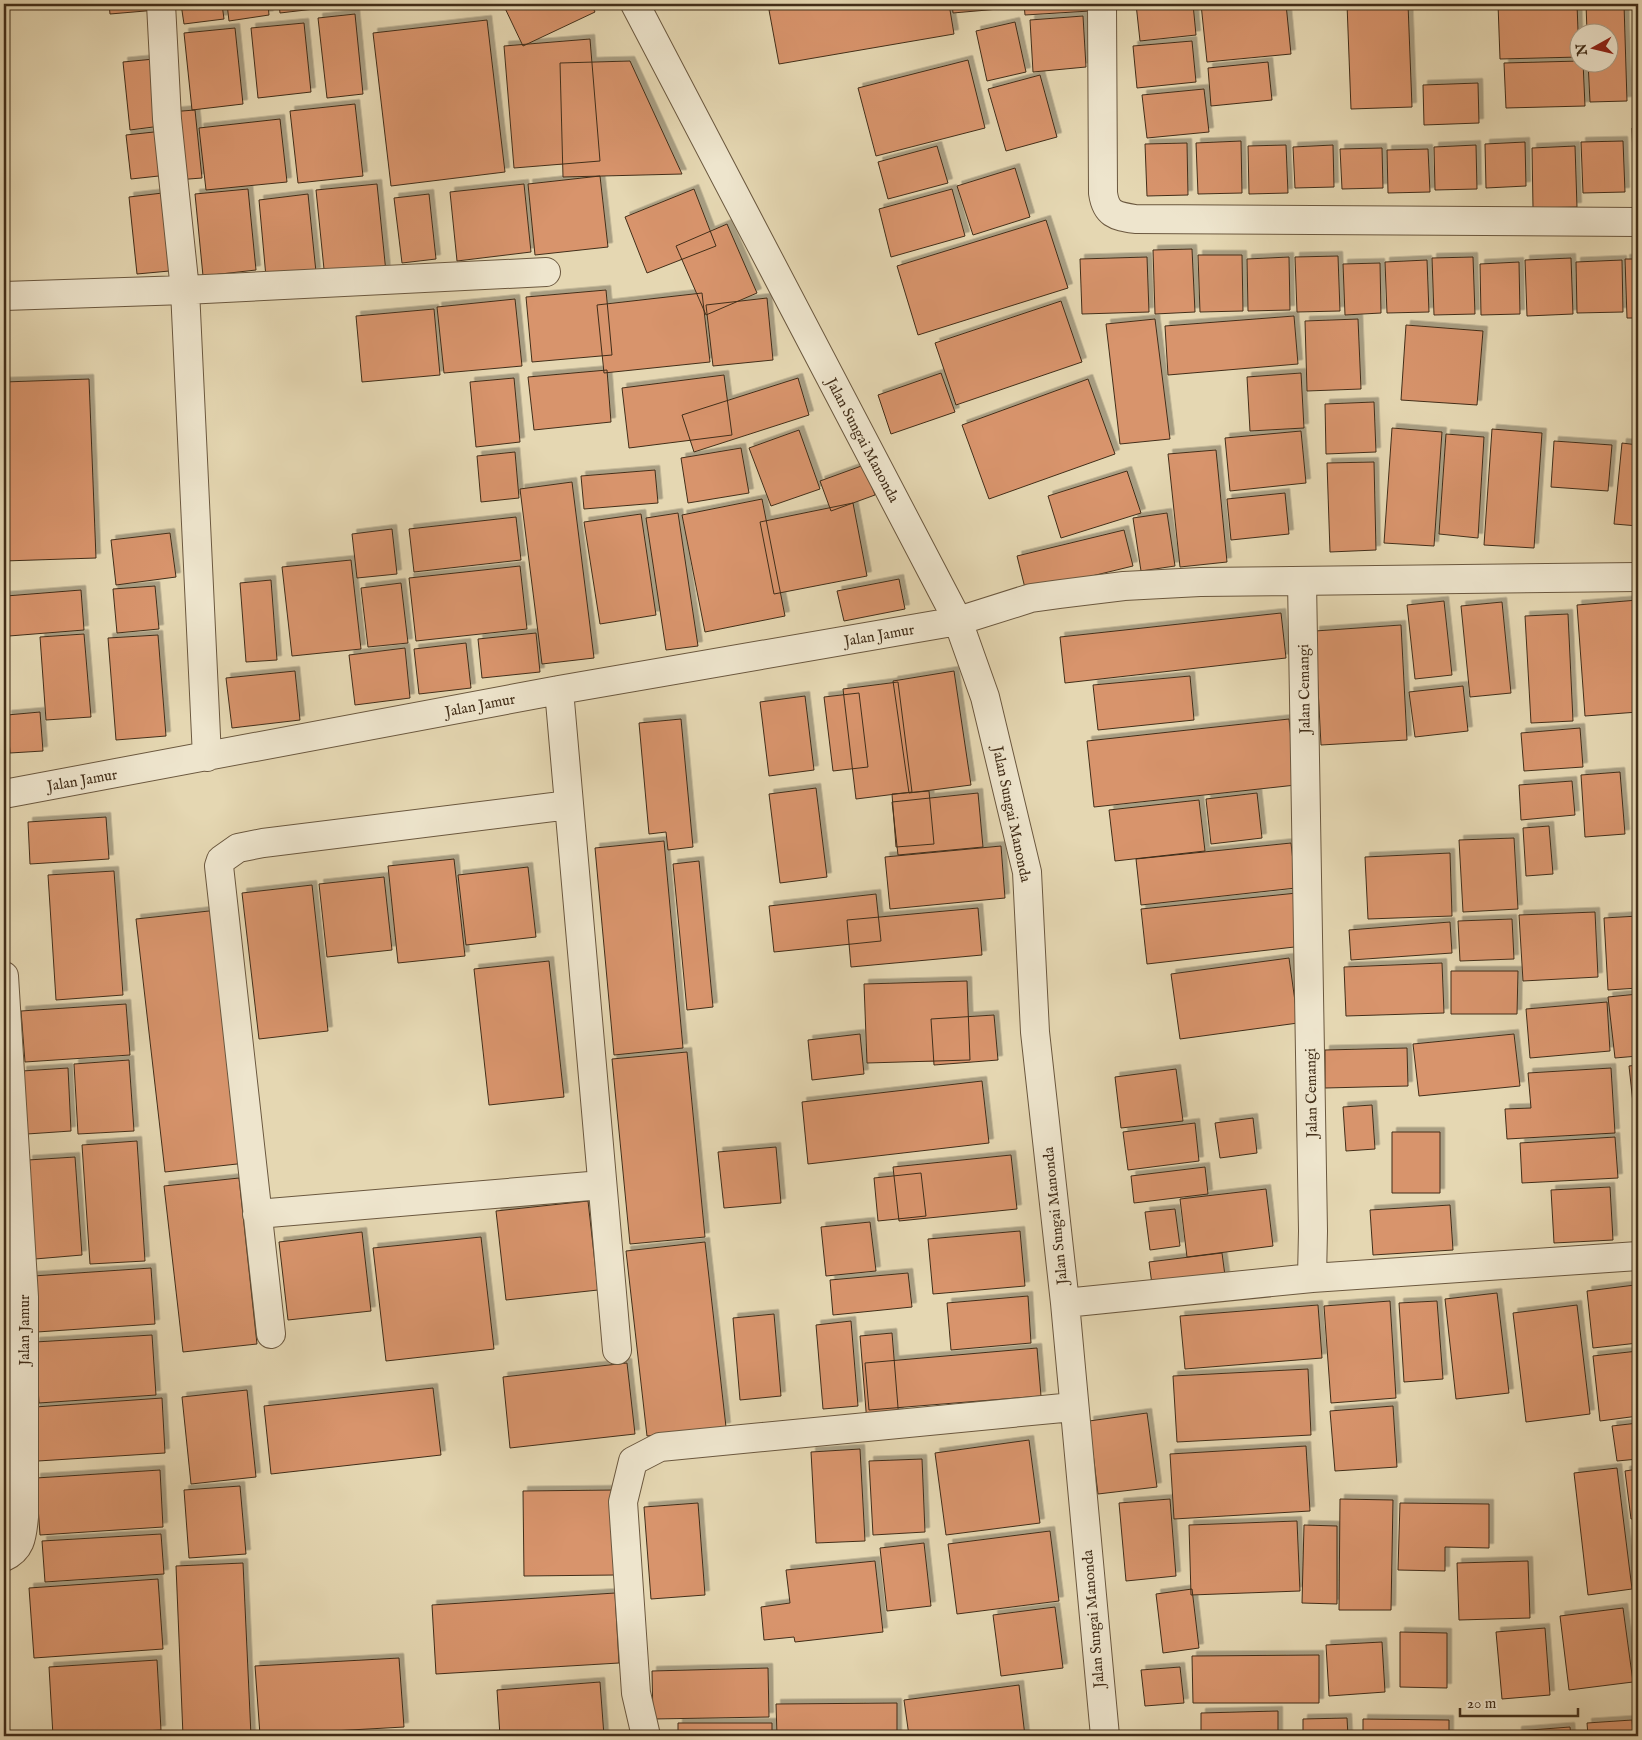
<svg xmlns="http://www.w3.org/2000/svg" width="1642" height="1740" viewBox="0 0 1642 1740" font-family="'IM FELL English',serif">
<style>
.building{fill:#d8946c;stroke:#422e19;filter:url(#shadow)}
.lines{fill:none;stroke-linecap:round;stroke-linejoin:round}
.minor-casing{stroke:#6b583f;stroke-width:30}
.minor{stroke:#eee5cd;stroke-width:28}
.labels{text-anchor:middle;stroke-width:5;stroke-linejoin:round;paint-order:stroke}
.street-label{font-size:15px;fill:#422e19;stroke:#eee5cd}
</style>
<defs>
<filter id="shadow"><feDropShadow dx="4.5" dy="-4.5" stdDeviation="0" flood-color="#0004"/></filter>
</defs>
<rect width="100%" height="100%" fill="#e5d7b2"/>
<filter id="stains"><feTurbulence type="fractalNoise" baseFrequency=".004" numOctaves="4"/><feColorMatrix values="0 0 0 0 .2 0 0 0 0 .09 0 0 0 0 .02 0 0 0 .5 -.17"/></filter>
<radialGradient id="worn" r=".72"><stop offset=".6" stop-color="#630" stop-opacity="0"/><stop offset="1" stop-color="#630" stop-opacity=".3"/></radialGradient>
<path class="building" d="M109 4H156L157 10 110 14Z
M181 4H222L224 19 184 24Z
M227 4H268L269 15 229 21Z
M279 4H314V9L280 13Z
M320 4H354L320 8Z
M369 4H401L370 8Z
M503 4H591L595 12 523 46Z
M804 4H949L954 34 779 64 769 10Z
M952 4H1010V8L953 13Z
M1024 4H1089L1090 11 1025 15Z
M1136 4H1193L1196 35 1140 41Z
M1201 4H1286L1291 54 1207 62Z
M1347 4H1408L1412 107 1351 109Z
M1498 4H1577L1579 57 1500 59Z
M1586 4H1624L1627 101 1590 102 1588 62H1610V32H1587Z
M1635 4H1638V55Z
M355 14 363 94 327 98 318 18Z
M1083 16 1086 67 1033 72 1030 20Z
M487 20 505 172 391 186 373 33Z
M1015 22 1026 72 987 81 976 31Z
M304 23 311 92 258 98 251 28Z
M235 28 243 104 192 110 184 33Z
M590 39 600 161 514 168 504 46Z
M1192 41 1196 82 1137 88 1133 46Z
M154 59 161 126 130 130 123 62Z
M968 60 985 128 876 156 858 88Z
M630 61 682 174 563 177 560 63Z
M1580 61 1583 62 1585 106 1506 108 1504 63Z
M1268 62 1272 100 1211 106 1208 68Z
M1040 75 1057 137 1006 151 988 89Z
M1478 83 1479 123 1424 125 1423 85Z
M1204 89 1209 132 1147 138 1142 95Z
M355 104 363 176 298 183 290 111Z
M195 110 202 178 176 180 169 112Z
M280 119 287 182 206 190 199 128Z
M1632 128H1638V189H1634Z
M163 131 168 175 131 179 126 135Z
M1241 141 1242 193 1198 194 1196 143Z
M1623 141 1625 192 1583 193 1581 142Z
M1525 142 1526 186 1486 188 1485 144Z
M1187 143 1188 195 1147 196 1145 144Z
M1286 145 1288 193 1249 194 1248 146Z
M1333 145 1334 187 1295 188 1293 147Z
M1476 145 1477 189 1435 190 1434 147Z
M937 146 948 183 888 199 878 162Z
M1575 146 1577 207 1533 208 1532 148Z
M1382 148 1383 188 1342 189 1340 149Z
M1428 149 1430 192 1388 193 1387 150Z
M1015 168 1030 217 973 235 957 186Z
M600 176 608 247 535 255 528 184Z
M377 184 386 272 325 279 316 190Z
M524 184 531 252 457 261 450 192Z
M248 189 256 270 203 276 195 194Z
M694 189 716 246 647 273 625 217Z
M952 189 965 236 891 257 879 209Z
M171 192 180 270 137 274 129 197Z
M308 194 316 272 266 277 259 200Z
M429 194 436 259 402 263 394 198Z
M1046 220 1068 288 918 335 897 266Z
M727 224 757 293 706 315 676 246Z
M1192 249 1195 312 1155 314 1153 250Z
M1198 255H1242L1243 311 1200 312Z
M1338 256 1340 311 1297 312 1295 257Z
M1147 257 1149 312 1082 314 1080 259Z
M1289 257 1290 310 1248 311 1247 259Z
M1473 257 1475 314 1434 315 1432 258Z
M1571 258 1573 314 1527 316 1525 260Z
M1625 259H1638V318H1627Z
M1427 260 1429 312 1387 313 1385 262Z
M1622 260 1623 312 1577 313 1576 262Z
M1519 262 1520 314 1481 315 1480 264Z
M1380 263 1381 313 1345 315 1343 264Z
M606 290 612 355 532 362 526 297Z
M702 293 710 362 604 373 597 305Z
M767 298 773 360 713 366 706 305Z
M515 299 522 366 444 373 437 307Z
M1061 301 1082 362 956 405 935 343Z
M434 309 440 375 362 382 356 316Z
M1294 316 1298 364 1168 375 1165 326Z
M1155 319 1170 439 1120 444 1106 324Z
M1358 319 1361 389 1307 391 1305 321Z
M1406 325 1483 331 1477 405 1401 400Z
M607 370 611 422 534 430 528 377Z
M941 373 955 412 891 434 878 395Z
M1301 373 1304 428 1250 431 1247 377Z
M724 375 732 435 629 448 622 388Z
M514 378 520 442 476 447 470 382Z
M798 378 809 415 694 452 682 415Z
M89 379 96 558 4 561V382Z
M1088 379 1115 454 989 499 962 425Z
M1374 402 1376 452 1326 454 1325 404Z
M1392 428 1442 432 1434 546 1384 543Z
M1492 429 1542 433 1534 548 1484 545Z
M799 430 820 489 771 506 749 448Z
M1301 431 1306 483 1230 491 1225 438Z
M1446 434 1484 437 1478 538 1439 534Z
M1554 441 1612 445 1608 491 1551 487Z
M1622 443 1638 445V526L1614 524Z
M741 448 749 493 688 503 681 458Z
M1216 450 1227 562 1180 567 1168 454Z
M515 452 519 498 481 502 477 456Z
M1374 462 1376 550 1330 552 1327 463Z
M864 465 875 495 831 511 820 481Z
M655 470 658 503 584 509 581 476Z
M1127 471 1141 513 1061 538 1048 496Z
M572 482 594 658 542 664 520 489Z
M1285 493 1289 534 1231 540 1227 499Z
M762 499 785 616 705 632 682 515Z
M853 503 867 576 774 594 760 522Z
M678 513 698 646 666 650 646 518Z
M1167 513 1175 566 1141 571 1133 518Z
M641 514 656 615 600 624 584 522Z
M516 517 521 560 414 572 409 529Z
M392 529 397 574 357 578 352 534Z
M1124 530 1133 566 1026 592 1017 556Z
M170 533 176 577 116 585 111 540Z
M351 560 361 649 292 656 282 567Z
M520 566 527 629 416 641 409 578Z
M899 579 905 609 844 621 837 591Z
M271 580 277 660 246 662 240 583Z
M401 583 408 643 368 647 361 588Z
M155 586 159 629 117 633 113 589Z
M81 590 84 630 9 636 6 596Z
M1638 600V712L1585 716 1577 605Z
M1444 601 1452 675 1415 679 1407 605Z
M1502 602 1511 693 1470 697 1461 606Z
M1281 613 1286 658 1065 683 1060 637Z
M1568 614 1573 721 1531 723 1525 616Z
M1401 625 1407 740 1321 745 1315 631Z
M536 633 540 672 482 678 478 639Z
M84 634 91 717 46 720 40 637Z
M158 635 166 736 116 740 108 638Z
M466 643 471 688 419 694 414 649Z
M405 648 410 698 355 705 349 655Z
M295 671 300 720 232 728 226 678Z
M954 671 971 785 909 793 893 681Z
M1190 676 1194 720 1098 730 1093 685Z
M898 682 912 792 856 799 843 689Z
M1463 686 1468 731 1415 737 1409 692Z
M859 693 868 767 833 771 824 697Z
M805 696 814 770 769 776 760 702Z
M40 712 43 751 10 753 7 715Z
M681 719 693 847 668 850 666 832 649 834 639 723Z
M1289 719 1296 785 1094 807 1087 741Z
M1580 728 1583 767 1524 771 1521 733Z
M1620 772 1625 834 1585 837 1581 775Z
M1572 781 1575 815 1521 820 1519 785Z
M816 788 827 877 780 883 769 794Z
M929 791 934 844 896 847 892 794Z
M978 793 983 847 898 855 892 802Z
M1257 793 1262 838 1211 844 1206 799Z
M1199 800 1205 851 1115 861 1109 810Z
M106 817 109 859 30 864 28 822Z
M1549 826 1553 874 1526 876 1523 828Z
M1514 838 1518 909 1463 912 1459 840Z
M664 841 683 1048 614 1055 595 848Z
M1291 843 1296 888 1141 905 1136 859Z
M1001 846 1005 898 890 909 885 857Z
M1450 853 1452 916 1368 919 1365 857Z
M454 859 465 956 398 963 388 866Z
M699 861 713 1007 687 1010 673 864Z
M528 867 536 937 466 945 458 875Z
M114 871 123 995 56 1000 48 875Z
M384 877 392 950 327 957 319 884Z
M312 885 328 1031 259 1039 242 893Z
M1297 893 1303 946 1147 964 1141 909Z
M876 894 881 941 774 952 769 906Z
M978 908 982 955 851 967 847 920Z
M218 910 246 1163 165 1172 136 919Z
M1595 912 1598 977 1523 981 1519 915Z
M1638 916V988L1608 990 1604 918Z
M1512 919 1514 959 1460 961 1458 921Z
M1450 922 1452 953 1351 960 1349 930Z
M1289 958 1298 1023 1180 1039 1171 974Z
M549 961 564 1097 489 1105 474 969Z
M1442 963 1444 1013 1346 1016 1344 967Z
M1451 971H1518L1517 1014H1451Z
M967 981 970 1060 867 1063 864 984Z
M1638 994V1056L1615 1058 1608 997Z
M1607 1002 1610 1051 1530 1058 1526 1009Z
M126 1004 130 1055 25 1062 21 1011Z
M994 1015 998 1060 934 1065 931 1019Z
M860 1034 864 1074 812 1080 808 1040Z
M1514 1034 1520 1086 1419 1096 1413 1044Z
M1407 1048 1408 1086 1325 1088V1050Z
M687 1052 705 1237 630 1244 612 1059Z
M129 1060 134 1131 78 1134 74 1064Z
M1638 1065V1121L1635 1122 1629 1066Z
M68 1068 71 1131 27 1134 22 1071Z
M1611 1068 1615 1133 1507 1139 1505 1109 1531 1108 1528 1073Z
M1176 1069 1183 1121 1121 1128 1115 1077Z
M982 1081 989 1143 808 1164 802 1102Z
M1372 1105 1375 1149 1346 1151 1343 1107Z
M1253 1118 1257 1153 1220 1158 1215 1123Z
M1195 1123 1199 1161 1128 1170 1123 1132Z
M1392 1132H1440V1193H1392Z
M1615 1137 1618 1178 1522 1183 1520 1143Z
M137 1141 145 1261 90 1264 82 1145Z
M776 1147 781 1203 724 1208 718 1152Z
M1011 1155 1017 1209 899 1221 893 1167Z
M75 1157 82 1255 35 1259 28 1160Z
M1205 1167 1208 1194 1134 1203 1131 1176Z
M921 1173 926 1216 878 1221 874 1178Z
M239 1178 257 1344 183 1352 164 1186Z
M1610 1187 1613 1240 1554 1243 1551 1190Z
M1266 1189 1273 1246 1187 1257 1180 1199Z
M588 1201 598 1290 506 1300 496 1211Z
M12 1205 15 1260H4V1206Z
M1450 1205 1453 1250 1373 1255 1370 1210Z
M1175 1209 1180 1246 1150 1250 1145 1212Z
M870 1222 876 1271 826 1276 821 1227Z
M1020 1231 1025 1286 933 1294 928 1239Z
M362 1232 371 1311 288 1320 279 1242Z
M481 1237 494 1349 386 1361 373 1248Z
M705 1242 726 1427 647 1436 626 1251Z
M1222 1253 1226 1283 1153 1292 1149 1262Z
M16 1266 18 1317 4 1318V1267Z
M151 1268 155 1324 37 1332 33 1276Z
M908 1273 912 1307 833 1315 830 1280Z
M1635 1285 1638 1343 1593 1348 1587 1291Z
M1497 1293 1509 1393 1456 1399 1445 1299Z
M1028 1296 1031 1343 951 1350 947 1303Z
M1390 1301 1396 1398 1331 1403 1324 1306Z
M1437 1301 1443 1379 1404 1382 1399 1303Z
M1318 1305 1322 1358 1185 1369 1180 1316Z
M1577 1305 1590 1414 1526 1422 1513 1313Z
M774 1314 781 1396 740 1400 733 1318Z
M851 1321 858 1406 823 1409 816 1325Z
M892 1333 899 1420 867 1423 860 1336Z
M152 1335 156 1395 39 1403 35 1342Z
M1037 1348 1041 1396 869 1410 865 1363Z
M1638 1351V1416L1600 1421 1593 1356Z
M627 1363 635 1434 510 1448 503 1377Z
M1308 1369 1311 1435 1177 1442 1173 1376Z
M433 1388 441 1455 271 1474 264 1406Z
M247 1390 256 1477 191 1484 182 1397Z
M162 1398 165 1453 38 1461 35 1407Z
M1393 1406 1397 1467 1335 1471 1330 1411Z
M1147 1413 1157 1487 1098 1494 1089 1421Z
M1638 1423V1459L1617 1461 1612 1426Z
M1029 1440 1040 1523 946 1535 935 1453Z
M1306 1446 1310 1511 1174 1519 1170 1454Z
M860 1449 865 1541 816 1543 811 1452Z
M922 1459 925 1532 873 1535 869 1461Z
M1617 1468 1632 1589 1588 1595 1574 1473Z
M1638 1469V1518L1631 1519 1625 1471Z
M160 1470 163 1527 40 1535 36 1478Z
M240 1486 246 1554 189 1558 184 1490Z
M614 1490 616 1575 524 1576 523 1491Z
M1170 1499 1176 1576 1126 1581 1119 1503Z
M1340 1499 1393 1500 1391 1610H1339Z
M698 1503 705 1595 651 1599 644 1507Z
M1400 1503 1489 1504V1548L1445 1547V1571L1398 1570Z
M1297 1521 1300 1591 1191 1595 1189 1525Z
M1304 1525 1337 1526V1604L1302 1603Z
M1050 1531 1059 1601 957 1614 948 1544Z
M161 1534 164 1574 45 1582 42 1541Z
M924 1543 931 1606 887 1611 880 1548Z
M875 1561 883 1632 795 1642 794 1637 764 1640 761 1607 790 1603 786 1570Z
M1528 1561 1530 1618 1459 1620 1457 1563Z
M243 1563 251 1736H183L176 1566Z
M158 1579 163 1649 34 1658 29 1588Z
M1192 1589 1199 1648 1163 1653 1156 1594Z
M615 1593 619 1663 436 1674 432 1605Z
M1638 1598V1630H1637L1633 1599Z
M1055 1607 1063 1668 1001 1676 993 1615Z
M1623 1608 1633 1682 1569 1690 1560 1616Z
M1545 1628 1550 1695 1502 1699 1496 1632Z
M1400 1632 1447 1633V1688L1400 1687Z
M1382 1642 1385 1692 1329 1696 1326 1645Z
M1319 1655V1703H1193L1192 1656Z
M399 1658 404 1727 260 1735 255 1666Z
M157 1660 161 1730 53 1736 49 1667Z
M1180 1667 1184 1703 1145 1706 1141 1670Z
M768 1668 769 1717 653 1719 652 1671Z
M600 1682 604 1736H500L497 1690Z
M1019 1685 1025 1736H909L904 1700Z
M897 1703V1736H777L776 1704Z
M1278 1711V1736H1201V1713Z
M1347 1718 1348 1736H1303V1719Z
M1363 1719 1449 1720V1736H1363Z
M1632 1720 1633 1736H1588L1587 1723Z
M678 1723H772V1736H678Z
M1570 1727 1571 1736H1517V1731Z"/>
<g class="lines">
<g class="minor-casing">
<path id="minor" d="M161 4 167 119 185 290 207 757
M635 4 958 621 985 697 1027 872 1035 1032 1065 1303 1105 1736
M1102 4 1103 193C1106 214 1115 216 1135 219L1638 222
M4 296 185 290 546 272
M1302 581 1313 1231 1312 1278 1638 1256
M559 690 617 1350
M4 794 559 690 958 621 1031 598 1060 594 1124 586 1200 582 1638 577
M4 976 24 1297V1517C22 1535 22 1549 4 1557
M257 1214 602 1185
M1065 1303 1312 1278
M271 1334 219 866 221 860 238 848 263 843 569 805
M646 1736 636 1693 623 1502 633 1461 660 1447 1073 1407"/>
</g>
<use href="#minor" class="minor"/>
</g>
<g class="labels">
<g class="street-label">
<text transform="translate(863 440) rotate(62)" y="5">Jalan Sungai Manonda</text>
<text transform="translate(879 635) rotate(-10)" y="5">Jalan Jamur</text>
<text transform="translate(1304 689) rotate(-91)" y="5">Jalan Cemangi</text>
<text transform="translate(480 705) rotate(-11)" y="5">Jalan Jamur</text>
<text transform="translate(82 780) rotate(-10)" y="5">Jalan Jamur</text>
<text transform="translate(1012 814) rotate(78)" y="5">Jalan Sungai Manonda</text>
<text transform="translate(1311 1093) rotate(-91)" y="5">Jalan Cemangi</text>
<text transform="translate(1055 1216) rotate(-96)" y="5">Jalan Sungai Manonda</text>
<text transform="translate(24 1330) rotate(-90)" y="5">Jalan Jamur</text>
<text transform="translate(1093 1619) rotate(-95)" y="5">Jalan Sungai Manonda</text>
</g>
</g>
<rect width="1642" height="1740" fill="none" stroke="#e5d7b2" stroke-width="20"/>
<rect x="5" y="5" width="1632" height="1730" fill="none" stroke="#422e19" stroke-width="2.5"/>
<rect x="10" y="10" width="1622" height="1720" fill="none" stroke="#422e19"/>
<g transform="translate(1594 48) rotate(262)"><circle r="24" fill="#eee5cd" stroke="#a99c85"/>
<path d="M0-4L9 19L0 12L-9 19Z" fill="#8f2418"/>
<text y="-8" font-size="14" font-weight="bold" text-anchor="middle" fill="#422e19">N</text>
</g>
<path d="M1460 1708v8h118v-8" fill="none" stroke="#422e19" stroke-width="2.5"/>
<text x="1467" y="1708" font-size="15" fill="#422e19" stroke="#eee5cd" stroke-width="4" paint-order="stroke">20 m</text>
<rect width="100%" height="100%" filter="url(#stains)"/>
<rect width="100%" height="100%" fill="url(#worn)"/>
</svg>
